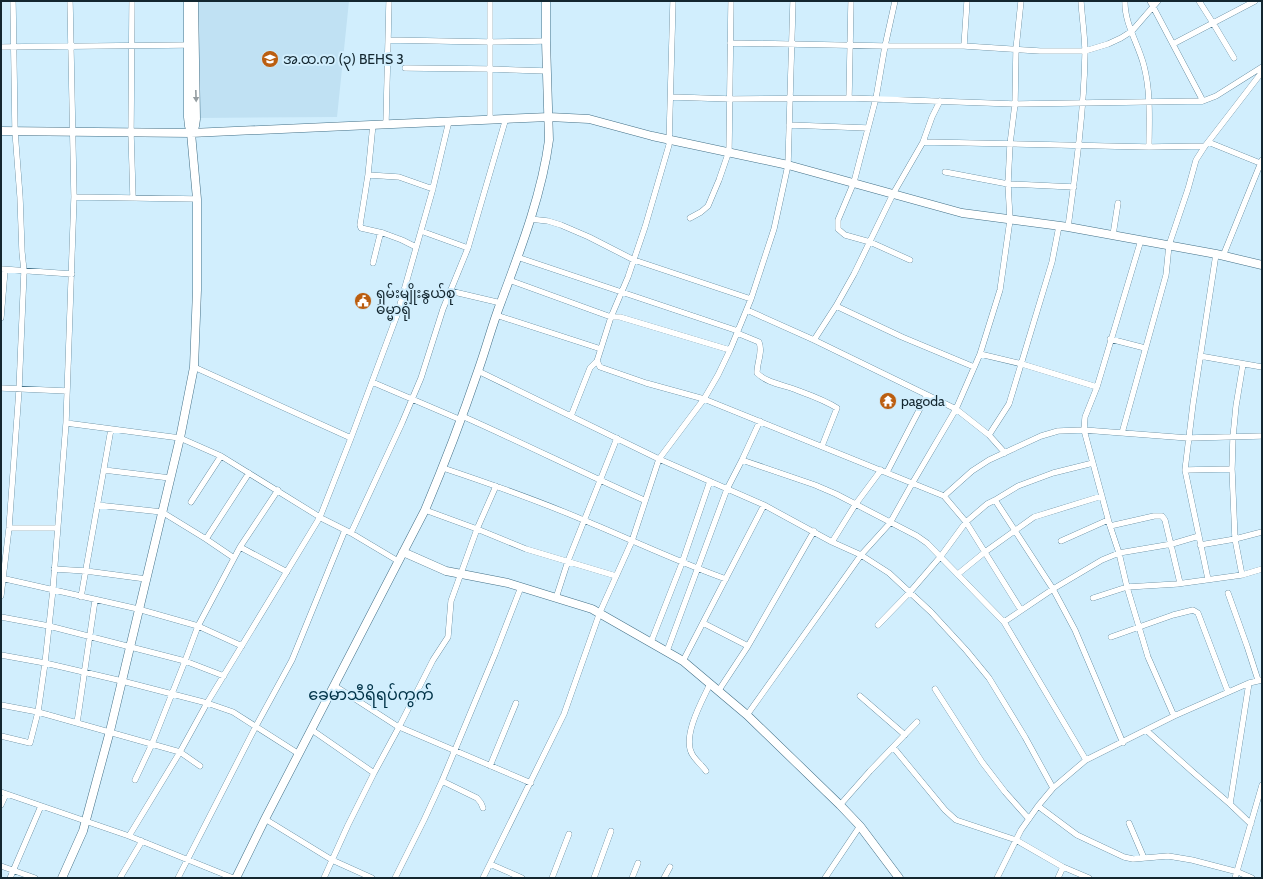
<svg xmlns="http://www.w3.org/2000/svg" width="1263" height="879" viewBox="0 0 1263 879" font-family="Cabin,'Noto Sans Myanmar',sans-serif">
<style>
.built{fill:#c0e1f3}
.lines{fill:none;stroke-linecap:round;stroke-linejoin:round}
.street-casing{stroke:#437087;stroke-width:6}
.secondary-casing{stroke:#437087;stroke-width:9}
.street{stroke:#fff;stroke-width:5.5}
.secondary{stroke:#fff;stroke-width:8}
.oneway{fill:#959da1}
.labels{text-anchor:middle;stroke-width:4;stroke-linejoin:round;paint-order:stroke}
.poi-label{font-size:14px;fill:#13262f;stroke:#d1eefd;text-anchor:start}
.quarter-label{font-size:16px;fill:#013348;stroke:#d1eefd}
</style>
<rect width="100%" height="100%" fill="#d1eefd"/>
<path class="built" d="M195 1H349L337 117 198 118Z"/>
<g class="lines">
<g class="street-casing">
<path id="street" d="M132 1 131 133 133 198
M673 1 669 145 645 227 628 277 611 317 597 361 600 367 646 383 704 399 944 496 966 522 1021 610
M895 1 885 46 876 98 854 182 838 220V229L845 235 870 242 910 260
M1125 1C1124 23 1139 45 1144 66 1151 93 1149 120 1149 147
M1150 1 1203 101
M1199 1 1213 23 1234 58
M388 40 490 42 546 41
M730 43 885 46H964L1040 51H1085L1108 44 1121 38 1132 31 1158 1
M1173 44 1255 1
M964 46 967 1
M1 47 189 45
M405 68 490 69 547 71
M671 97 731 99 849 98 1015 104 1203 101 1216 96 1262 67
M849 98 851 1
M490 119V1
M386 123 389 1
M789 125 868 128
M923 142 1149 147 1205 146
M1208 142 1260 163
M945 172 1008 184 1074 187
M368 175 373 124
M74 197 197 199
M690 218 701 212 708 206 719 180 729 151 731 1
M530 219 548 221 561 225 589 237 634 260 751 299
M1068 227C1076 169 1084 111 1085 53 1085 36 1082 18 1081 1
M421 231 468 248
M383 233 361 228 360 225 368 175 399 177 433 189
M1113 235 1118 203
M1141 240 1097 387 1085 417 1084 430 1110 526 1119 553 1127 587 1148 657 1174 716
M1223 256 1262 160
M517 257 738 331
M373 263 380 235 383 233 402 240 416 247
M1 269 72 274
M509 280 611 317H620L730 350
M450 291 501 303
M836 306 902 337 974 367
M747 310 814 340 956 409 989 435 1005 453
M496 315 601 349
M1 318 5 270
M737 333 759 342C763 352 757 362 757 373 766 382 779 384 791 388 807 394 823 399 837 408L822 446
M1110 339 1145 348
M814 340 836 306 854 274 893 194 923 142 932 117 940 101
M980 354 1022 364 1097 387
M1200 356 1262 367
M194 367 351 438
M478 371 659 459 764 505 832 542 861 555 889 573 931 612 966 650 989 678 1025 737 1053 788
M372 382 461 420
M1 388 67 391
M462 416C523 443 583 473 644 500
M571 416 590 368 597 361
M66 423 180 438 221 456 323 519 351 533 398 561
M1122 433 1166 275 1169 245 1188 189 1196 160 1205 146 1262 72
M989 435 1009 404 1052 262 1059 226
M742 460 815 485 836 494 917 536 927 543 1004 622 1086 760
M443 468C491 484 539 501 586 521 632 540 678 562 726 579
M104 470 170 478
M1185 470 1232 469
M887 472 927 395
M944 496 972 471 989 460 1041 436 1058 431 1084 430 1188 438 1262 436
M995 500 1018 486 1053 473 1093 463
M191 502 221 456
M97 505 162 512 206 539 234 558
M425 510 477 529 526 549 616 576
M1110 526 1154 516H1162L1165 520 1180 583
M9 528H57
M351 533 402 423 421 378 443 309 468 248 506 118
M206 539 249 473
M1061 541 1108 520
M832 542 855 505 881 470
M1200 545 1235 539 1262 532
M240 547 287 572
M54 569 86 571 146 579
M958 574 985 552 1034 517 1102 496
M1242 575 1262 569
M1 578 138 609 198 626 242 646
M1208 579 1185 470 1193 404 1216 254
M1228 593 1247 646 1258 680
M1 596 9 528 19 390 24 271 22 252 20 197 15 131 13 1
M81 597 111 429
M556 598 568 561 617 438
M1093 598 1127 587 1177 584 1242 575 1235 539 1232 469 1233 437 1236 406 1243 364
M1 617 49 626 185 661 224 676
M1004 622 1053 589 1102 560 1119 553 1172 544 1199 536
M703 623 748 646
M878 625 910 592 941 556 966 522 987 504 995 500 1053 589 1075 630 1123 743
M1111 637 1173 615 1193 610 1198 613 1228 692
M651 642 682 563 710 481
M667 651 727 489 742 460 760 421
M1 655 45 663 122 681 207 703 233 712 299 754
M683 661 764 505
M335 686 397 726 531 783
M935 689 982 762 1005 792 1029 819
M719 690 748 646 814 531
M860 696 905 735
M1 705 38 712 180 752 200 766
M747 715 861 555 890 523 913 482 956 409 980 354 1000 290 1010 220 1008 184 1010 144 1015 104 1016 49 1021 1
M77 723 95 600
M312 730 374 773
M1146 730 1194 773 1230 804 1251 824
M1 736 30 743 38 712 45 663 53 589 66 423 74 197 70 1
M893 747 945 810 956 820 1016 840 1063 867 1089 878
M490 766 516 703
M706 771C702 765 696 761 692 754 682 736 702 701 710 684
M135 780 152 744 185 661 198 626 240 547 278 490
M442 781 477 798 481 803 483 808
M1 792 129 836 233 878
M1230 804 1249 683
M1 805 6 794
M840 805 870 771 917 722
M1038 806 1077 835 1124 857 1133 859 1168 856 1192 860 1238 872 1252 878
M265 819 332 860 372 878
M1129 823 1144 858
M129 836 180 752 207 703 320 517 351 438 397 315 432 192 449 121
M490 864 522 878
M1 866 35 878
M10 878 41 806
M120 878 142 841
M178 878 256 726 292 660 345 530
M324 878 348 825 374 773 399 727 433 660 448 637 451 601 477 529 496 486
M395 878 424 820 442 781 495 654 521 587
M483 878 564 714 600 612 632 541 659 459 704 399 718 375 730 350 751 299 774 229 788 165 793 1
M552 878 569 834
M594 878 611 831
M632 878 638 863
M664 878 670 867
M825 878 860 826
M997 878 1021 830 1038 806 1053 788 1086 760 1174 716 1249 683 1262 680
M1058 878 1063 867
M1235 878 1262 785"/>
</g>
<g class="secondary-casing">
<path id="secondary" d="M1 131 191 133 549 117 589 119 652 136 788 165 962 213 1068 227 1216 254 1262 265
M191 133 195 126 196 119 194 1
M403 552 446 571 508 583 592 609 683 661 747 715 840 805 860 826 899 878
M62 878 83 831 110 731 180 438 194 367 197 290V199L191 133 189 126 188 117V1
M236 878 265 819 425 510C444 465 462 418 478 371 486 349 492 325 501 302 520 251 542 194 549 140L546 41V1"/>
</g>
<use href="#street" class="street"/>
<use href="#secondary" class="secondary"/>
</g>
<defs><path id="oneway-solid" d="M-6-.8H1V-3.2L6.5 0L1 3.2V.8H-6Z"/></defs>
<use class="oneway" href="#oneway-solid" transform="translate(196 96) rotate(88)"/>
<defs>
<g id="school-disc" transform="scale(0.9)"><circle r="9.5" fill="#bb5e10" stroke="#d1eefd"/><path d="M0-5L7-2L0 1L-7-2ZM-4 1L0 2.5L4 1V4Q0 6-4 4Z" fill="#fff"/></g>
<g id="civic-disc" transform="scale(0.9)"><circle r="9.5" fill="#bb5e10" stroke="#d1eefd"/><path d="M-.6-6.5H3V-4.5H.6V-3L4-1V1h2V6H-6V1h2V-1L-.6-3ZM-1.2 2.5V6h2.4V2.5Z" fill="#fff"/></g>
<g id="temple-disc" transform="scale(0.9)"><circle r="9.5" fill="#bb5e10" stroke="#d1eefd"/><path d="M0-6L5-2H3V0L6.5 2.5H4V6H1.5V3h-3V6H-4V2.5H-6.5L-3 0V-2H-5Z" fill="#fff"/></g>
</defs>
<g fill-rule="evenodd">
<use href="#school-disc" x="270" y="59"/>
<use href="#civic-disc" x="363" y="301"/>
<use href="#temple-disc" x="888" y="401"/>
</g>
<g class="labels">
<g class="poi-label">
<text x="283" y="64">အ.ထ.က (၃) BEHS 3</text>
<text x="376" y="298">ရှမ်းမျိုးနွယ်စု<tspan x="376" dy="16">ဓမ္မာရုံ</tspan></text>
<text x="901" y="406">pagoda</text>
</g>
<g class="quarter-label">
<text x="371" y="700">ခေမာသီရိရပ်ကွက်</text>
</g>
</g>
<rect width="1263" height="879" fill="none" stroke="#13262f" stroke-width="4"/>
</svg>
